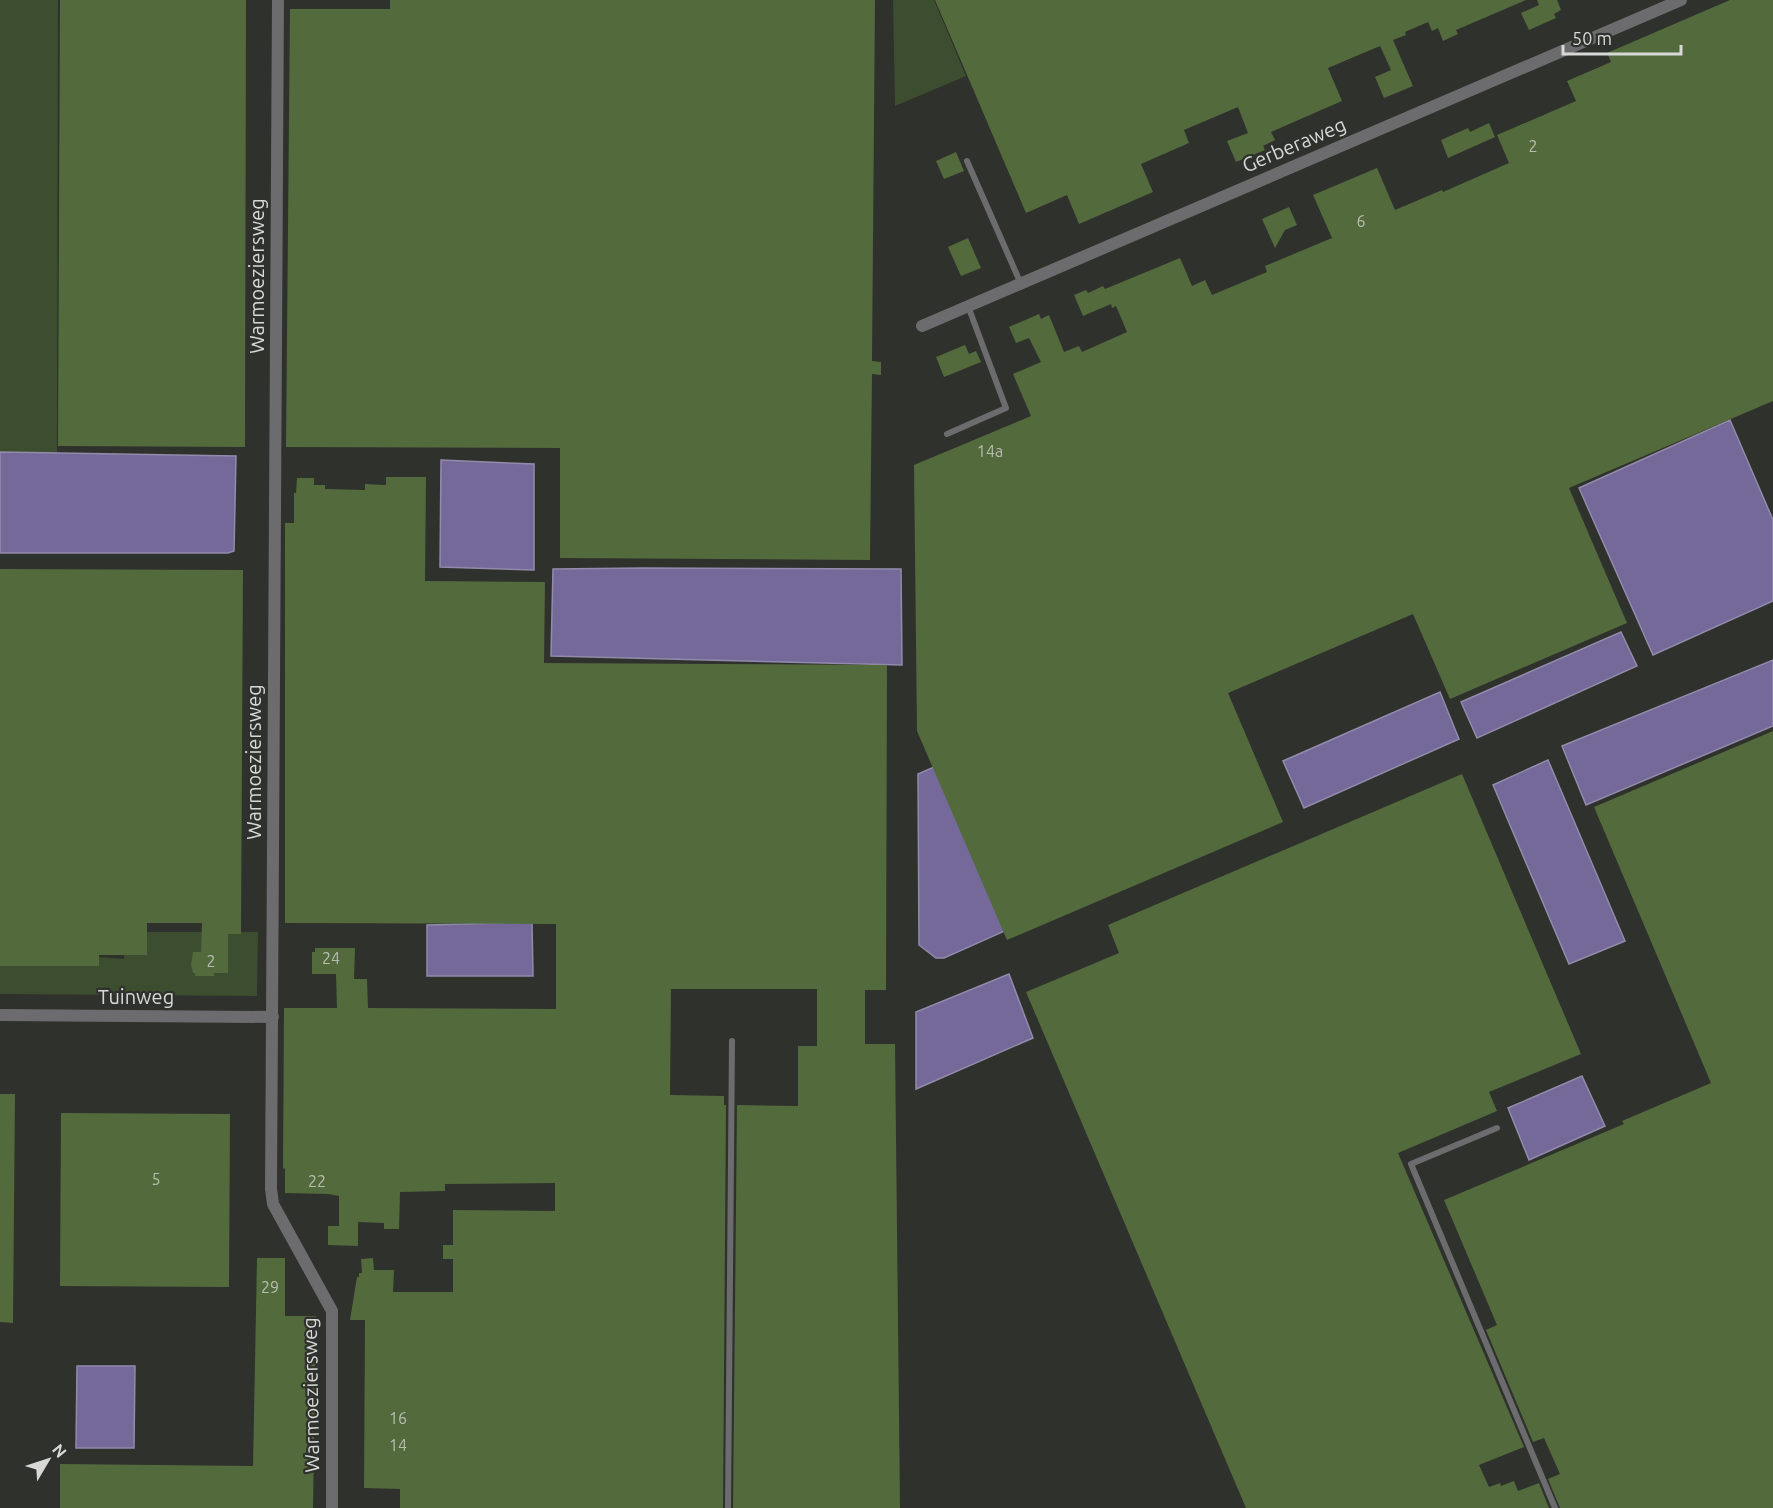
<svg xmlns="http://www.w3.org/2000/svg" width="1773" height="1508" viewBox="0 0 1773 1508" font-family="Ubuntu,sans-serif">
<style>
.green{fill:#3d4d30}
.water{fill:#746998;stroke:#928bab;stroke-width:1.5}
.building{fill:#536a3d}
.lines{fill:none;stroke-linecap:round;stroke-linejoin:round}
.service{stroke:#6c6b6d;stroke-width:6}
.minor{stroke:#6c6b6d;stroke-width:12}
.labels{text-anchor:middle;stroke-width:4.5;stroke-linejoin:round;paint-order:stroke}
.number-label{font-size:16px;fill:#b7bdb0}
.street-label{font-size:20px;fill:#d8d9d7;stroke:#2f312d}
</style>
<rect width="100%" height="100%" fill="#2f312d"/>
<path class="green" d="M0 0H58L57 453 0 452Z
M893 0H934L966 76 895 106Z
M125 932H258L257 996 0 994V959L97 957 124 959Z"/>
<path class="water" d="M1730 420 1773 520V601L1653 655 1579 488Z
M0 452 236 456 234 551 228 553H0Z
M441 460 534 464V570L440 567Z
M642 568 901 569 902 665 551 656 553 569Z
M1621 632 1637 666 1477 738 1461 702Z
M1773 660V726L1586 805 1562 746Z
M1440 692 1459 739 1304 808 1283 761Z
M987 744 1056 908 944 958H936L919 945 918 774Z
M1548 760 1625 941 1569 964 1493 785Z
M532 922 533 976H427V925Z
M1009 974 1033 1038 916 1089V1012Z
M1582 1076 1605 1126 1529 1160 1508 1108Z
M77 1366H135L134 1448H76Z"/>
<path class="building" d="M60 0H246L245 447 58 446Z
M390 0H875L872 361 881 362V375L872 374 870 560 560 558V448L286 447 290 9H390Z
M935 0H1526L1456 30 1458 34 1443 41 1438 28 1432 31 1428 22 1405 32 1406 35 1393 40 1413 86 1384 98 1375 77 1391 70 1380 46 1328 68 1342 101 1271 132 1275 140 1263 146 1265 150 1236 162 1227 141 1248 133 1238 107 1184 130 1189 143 1141 164 1153 192 1079 224 1067 195 1026 213Z
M1537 0H1557L1561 10 1554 14 1556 18 1529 30 1521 13 1539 5Z
M1730 0H1773V401L1569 488 1627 623 1450 699 1413 614 1228 693 1283 822 1007 940 917 731 914 465 1031 416 1013 374 1041 362 1029 338 1016 343 1009 327 1039 314 1041 319 1049 315 1064 352 1079 346 1082 352 1127 332 1116 306 1112 308 1111 304 1083 316 1074 295 1086 290 1088 293 1103 286 1105 289 1180 258 1192 286 1205 280 1212 295 1267 272 1265 266 1332 238 1313 195 1377 168 1395 210 1442 190 1443 192 1509 163 1497 135 1576 101 1567 81 1611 62 1607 53Z
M1489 123 1495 137 1448 158 1441 140 1468 128 1470 132Z
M956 152 964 171 944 179 936 161Z
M1289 207 1297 225 1285 230 1275 248 1262 219Z
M968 238 981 268 961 276 948 247Z
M965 345 969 354 976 351 981 362 944 377 936 357Z
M386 477H426L425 581 545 582 544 663 887 665 886 990H865V1044H895L900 1508H733L737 1105 798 1106V1046H817V989H671L670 1095 724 1096V1105H726L723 1508H400V1489L364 1488 365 1320H350L357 1277H359V1273H362L361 1259 373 1258 374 1270H394L393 1292H453V1259H443V1245H453V1210L555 1211V1183L445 1184V1191L400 1192 399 1229H384V1223L358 1222V1246L328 1245V1226H339V1196L328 1194 285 1193V1168L283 1169 284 1008H337L336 974H312V952H315V948H355L354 979H367L368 1008 556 1009V924L285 923V523H294V493H296L297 478H314V485H325V489L365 490V484L386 485Z
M0 569 243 570 241 934H228V973H214V976H195V973H193L191 965 193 952H201L202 923H147V955H99V966H0Z
M1773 731V1508H1560L1548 1479 1560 1474 1544 1438 1533 1442 1486 1330 1497 1325 1444 1200 1624 1124 1622 1121 1711 1083 1594 807Z
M1462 774 1581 1054 1489 1092 1497 1111 1398 1153 1524 1447 1479 1465 1489 1487 1500 1483 1501 1486 1514 1481 1518 1491 1539 1483 1549 1508H1246L1026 992 1119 953 1108 925Z
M0 1094H15L13 1323 0 1322Z
M61 1113 230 1114 229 1287 60 1286Z
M257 1258H285V1316H316L313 1508H60V1464L253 1466Z"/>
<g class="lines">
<path class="service" d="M967 161 1021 284
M947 434 1006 408 968 306
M1497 1128 1411 1164 1555 1508
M728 1508 732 1041"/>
<path class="minor" d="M278 0 271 1189 273 1204 332 1311V1508
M922 326 1681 0
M0 1015 273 1017"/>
</g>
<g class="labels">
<g class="number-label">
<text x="1533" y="152">2</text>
<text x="1361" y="227">6</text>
<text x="990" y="457">14a</text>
<text x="331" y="964">24</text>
<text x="211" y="967">2</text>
<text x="156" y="1185">5</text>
<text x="317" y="1187">22</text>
<text x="270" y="1293">29</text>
<text x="398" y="1424">16</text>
<text x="398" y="1451">14</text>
</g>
<g class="street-label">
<text transform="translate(1294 145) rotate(-23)" y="7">Gerberaweg</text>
<text transform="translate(257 276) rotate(-90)" y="7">Warmoeziersweg</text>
<text transform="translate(254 762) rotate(-90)" y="7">Warmoeziersweg</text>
<text x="136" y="1004">Tuinweg</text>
<text transform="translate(311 1395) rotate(-91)" y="7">Warmoeziersweg</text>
</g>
</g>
<g transform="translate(48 1460) rotate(51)" stroke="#2f312d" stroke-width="4.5" paint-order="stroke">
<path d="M0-4.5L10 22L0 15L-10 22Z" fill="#d8d9d7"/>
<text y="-9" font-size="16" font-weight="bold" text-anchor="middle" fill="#d8d9d7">N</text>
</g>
<path d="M1563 45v9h118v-9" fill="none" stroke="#d8d9d7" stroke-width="3"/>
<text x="1572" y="45" font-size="18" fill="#d8d9d7" stroke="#2f312d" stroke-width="4.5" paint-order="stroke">50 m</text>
</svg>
